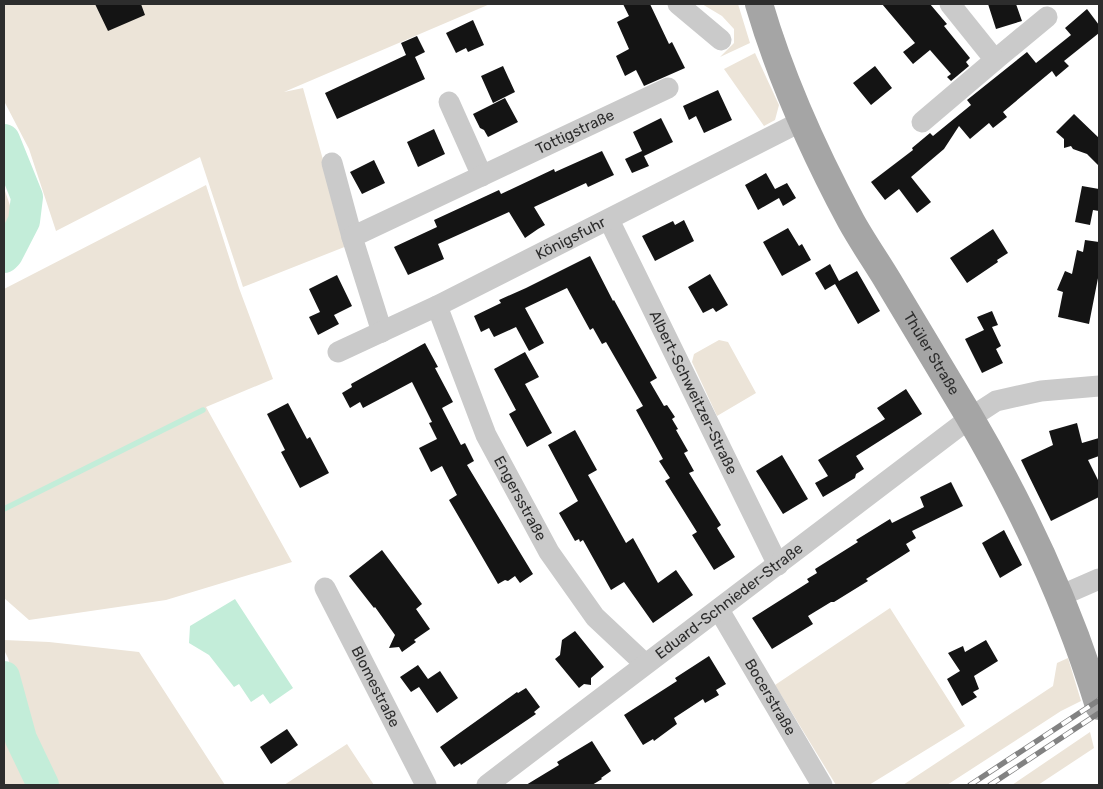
<svg xmlns="http://www.w3.org/2000/svg" width="1103" height="789" viewBox="0 0 1103 789" font-family="Rubik,sans-serif">
<style>
.green{fill:#ece4d8}
.water{fill:#c3edd9}
.lines{fill:none;stroke-linecap:round;stroke-linejoin:round}
.stream{stroke:#c3edd9;stroke-width:5.5}
.river{stroke:#c3edd9;stroke-width:32}
.building{fill:#141414}
.minor{stroke:#cacaca;stroke-width:21}
.major{stroke:#a5a5a5;stroke-width:28}
.rail-casing{stroke:#828282;stroke-width:5.5}
.rail{stroke:#fff;stroke-width:4;stroke-dasharray:11;stroke-linecap:butt}
.labels{text-anchor:middle;stroke-width:5;stroke-linejoin:round;paint-order:stroke}
.street-label{font-size:15px;fill:#2d2d2d;stroke:#fff}
</style>
<rect width="100%" height="100%" fill="#fff"/>
<path class="green" d="M4 4H490L284 92 303 88 347 246 243 287 200 157 56 231 29 149 4 101Z
M702 4H738L750 43 720 57 734 43V29L722 16Z
M755 53 779 105 775 120 764 126 724 69Z
M206 185 239 288 273 379 206 407 292 562 166 600 29 620 4 598V289Z
M4 188 15 220 4 236Z
M719 340 728 342 756 393 717 416 692 362 694 354Z
M890 608 965 726 869 785H836L775 685Z
M4 640 49 642 139 652 225 785H52L29 734 8 658 4 650Z
M1068 658 1081 701 1061 711 947 785H903L1053 686 1057 663Z
M4 715 12 743 33 785H4Z
M1090 732 1094 748 1038 785H1012Z
M347 744 374 785H284Z"/>
<path class="water" d="M235 599 293 688 270 704 263 694 251 702 239 684 234 687 209 655 189 643 190 626Z"/>
<g class="lines">
<path class="stream" d="M4 509 203 410"/>
<path class="river" d="M4 140 27 197 24 221 7 254 4 257
M4 677 21 739 43 785"/>
</g>
<path class="building" d="M95 4H141L145 15 108 31Z
M623 4H650L669 44 672 42 685 68 644 86 636 70 625 76 616 56 629 49 617 22 629 16Z
M882 4H930L947 24 944 26 970 58 966 62 969 66 951 81 947 77 951 74 930 50 913 64 903 52 915 43Z
M988 4H1016L1022 21 996 29Z
M1087 9 1099 25V33L1064 61 1069 66 1056 77 1052 71 1003 112 1007 117 993 128 989 123 970 139 959 126 944 149 911 177 931 202 917 213 899 189 885 200 871 182 913 150 912 148 930 133 933 136 971 105 967 100 1027 52 1036 63 1071 35 1065 28Z
M473 20 484 45 468 52 466 48 456 53 446 33Z
M417 36 425 52 415 57 425 79 337 119 325 93 406 55 401 43Z
M503 66 515 92 493 103 481 76Z
M875 66 892 88 871 105 853 83Z
M718 90 732 120 704 133 696 116 689 120 683 106Z
M505 98 518 122 488 137 484 130 480 128 473 114Z
M1074 114 1099 138V166L1087 154 1073 149 1071 146 1064 148V139L1056 132Z
M661 118 673 142 644 156 649 166 632 173 625 159 642 151 633 132Z
M434 129 445 154 418 167 407 142Z
M602 151 614 175 588 187 586 183 534 207 545 225 538 229 525 238 509 212 438 244 444 259 408 275 394 247 437 227 434 220 499 190 501 194 554 169 555 172Z
M374 160 385 183 362 194 350 172Z
M766 173 775 189 787 183 796 198 783 206 779 198 758 210 745 185Z
M1082 186 1099 189V211L1093 210 1090 225 1075 222Z
M684 220 694 241 655 261 642 236 673 221 675 225Z
M788 228 799 246 802 244 811 260 782 276 763 242Z
M993 229 1008 253 997 260 998 262 967 283 950 258Z
M1085 240 1099 242V273L1089 324 1058 317 1063 292 1057 290 1065 271 1072 274 1077 250 1083 252Z
M590 256 613 301 614 300 657 378 650 382 664 406 667 405 675 417 672 419 678 429 676 430 688 451 684 453 694 471 689 473 721 525 717 528 735 557 714 570 692 535 697 532 665 481 670 478 659 461 663 459 636 410 643 406 606 342 602 344 593 328 590 330 567 288 525 308 544 343 529 351 516 327 494 337 489 328 481 332 474 316 501 303 499 300 526 288Z
M830 264 839 281 857 271 880 311 858 324 835 284 825 290 815 273Z
M710 274 728 305 716 312 713 308 703 313 688 287Z
M337 275 352 306 334 315 339 324 318 335 309 317 320 312 309 289Z
M992 311 998 325 992 327 1001 346 996 349 1003 363 982 373 965 339 984 330 977 317Z
M425 343 438 367 435 368 453 402 442 408 461 445 465 443 474 461 467 465 533 574 520 583 515 576 508 581 505 580 498 584 449 500 457 495 442 466 431 472 419 448 437 439 429 423 432 422 412 382 363 408 360 402 350 408 342 393 352 387 351 384Z
M525 352 539 377 525 384 552 433 527 447 509 414 516 410 494 369Z
M906 389 922 414 856 456 864 469 856 474 855 478 823 497 815 483 828 476 818 460 885 419 877 408Z
M288 403 307 439 310 437 329 473 300 488 281 452 285 450 267 414Z
M1077 423 1082 443 1099 438V456L1088 460 1099 482V497L1051 521 1021 460 1053 445 1049 431Z
M575 430 597 470 588 475 626 543 633 538 658 583 676 570 693 595 653 623 624 582 611 590 583 540 580 542 579 539 575 541 559 513 578 501 548 445Z
M782 455 808 499 783 514 756 471Z
M951 482 963 506 912 531 916 538 906 544 910 551 866 579 868 581 834 602H831L808 616 813 624 772 649 752 618 809 582 807 579 817 573 815 569 858 542 856 540 890 519 892 523 924 507 920 497Z
M1004 530 1022 565 1000 578 982 543Z
M382 550 422 604 416 609 430 629 414 640 416 642 402 652 399 647 389 648 395 635 375 607 374 608 349 576Z
M575 631 604 667 591 678V685L584 684 579 688 555 659 560 655 562 640Z
M986 640 998 661 974 676 979 689 973 692 977 697 962 706 947 679 960 671 948 653 963 646 965 652Z
M709 656 726 684 716 690 719 695 705 703 703 699 674 718 677 724 654 741 653 739 643 745 624 715 677 681 675 678Z
M418 665 428 679 440 671 458 698 437 713 419 687 411 692 400 677Z
M526 688 540 707 534 712 536 714 461 765 460 763 454 767 440 747 517 692 518 693Z
M287 729 298 745 271 764 260 747Z
M592 741 611 771 601 778 602 779 592 785H526L559 765 557 762Z"/>
<g class="lines">
<g class="minor">
<path d="M678 4 721 40"/>
<path d="M995 60 1047 17"/>
<path d="M449 102 482 176"/>
<path d="M922 122 995 60 950 4"/>
<path d="M332 163 352 237"/>
<path id="s1" d="M609 220 778 565"/>
<path id="s2" d="M437 306 486 435 549 552 595 617 645 664"/>
<path id="s3" d="M382 332 352 237 668 88"/>
<path id="s4" d="M338 352 437 306 802 121"/>
<path id="s5" d="M325 588 426 785"/>
<path d="M1060 596 1099 579"/>
<path id="s6" d="M719 610 822 785"/>
<path id="s7" d="M487 785 970 418 996 401 1041 391 1099 386"/>
</g>
<path class="major" id="s8" d="M759 4C781 79 814 152 851 221 862 241 876 261 888 281 915 326 942 371 969 416 1023 508 1068 604 1099 706"/>
<g class="rail-casing">
<path id="rail" d="M970 785 1099 700
M990 785 1099 713"/>
</g>
<use href="#rail" class="rail"/>
</g>
<g class="labels">
<g class="street-label">
<text dy="5" stroke="none"><textPath href="#s3" startOffset="346">Tottigstraße</textPath></text>
<text dy="5" stroke="none"><textPath href="#s4" startOffset="259">Königsfuhr</textPath></text>
<text dy="5" stroke="none"><textPath href="#s8" startOffset="391">Thüler Straße</textPath></text>
<text dy="5" stroke="none"><textPath href="#s1" startOffset="192">Albert-Schweitzer-Straße</textPath></text>
<text dy="5" stroke="none"><textPath href="#s2" startOffset="210">Engersstraße</textPath></text>
<text dy="5" stroke="none"><textPath href="#s7" startOffset="304">Eduard-Schnieder-Straße</textPath></text>
<text dy="5" stroke="none"><textPath href="#s5" startOffset="111">Blomestraße</textPath></text>
<text dy="5" stroke="none"><textPath href="#s6" startOffset="101">Bocerstraße</textPath></text>
</g>
</g>
<rect width="1103" height="789" fill="none" stroke="#2d2d2d" stroke-width="10"/>
</svg>
